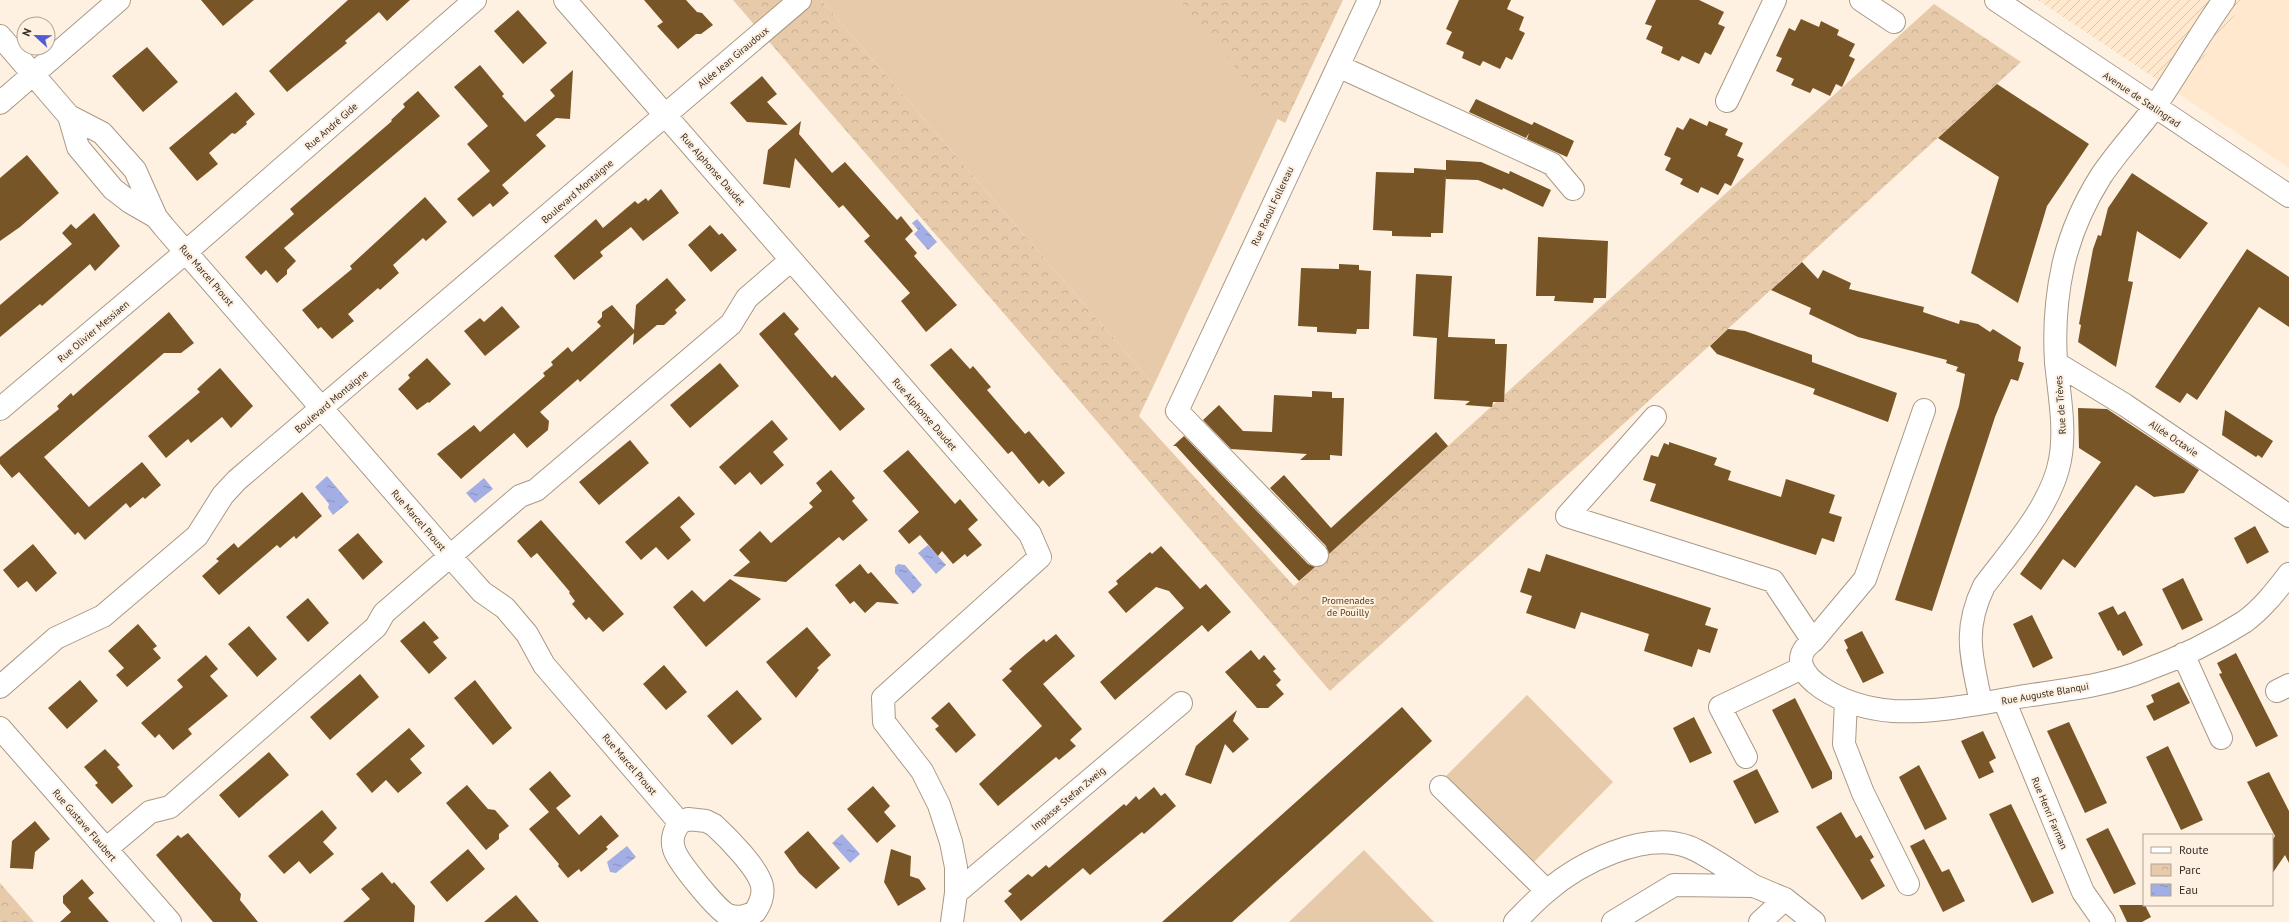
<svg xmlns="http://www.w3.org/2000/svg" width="2289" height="922" viewBox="0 0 2289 922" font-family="'PT Sans',sans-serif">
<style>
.built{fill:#ffe8ce}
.industrial{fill:url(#industrial-furrows)}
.grass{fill:#e7caa9}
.park{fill:url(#park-crowns)}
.water{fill:url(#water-ripples)}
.building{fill:#785526}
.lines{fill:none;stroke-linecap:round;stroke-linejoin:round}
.minor-casing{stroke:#a99986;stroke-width:24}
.minor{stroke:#fff;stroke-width:22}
.labels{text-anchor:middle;stroke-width:4;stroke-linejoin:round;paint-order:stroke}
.street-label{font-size:10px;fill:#342d26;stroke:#fff1e1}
.park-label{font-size:10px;fill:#563a15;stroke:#fff1e1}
</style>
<defs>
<pattern id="industrial-furrows" width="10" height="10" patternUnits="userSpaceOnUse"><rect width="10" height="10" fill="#ffe8ce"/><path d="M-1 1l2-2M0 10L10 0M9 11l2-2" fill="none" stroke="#dbc7b1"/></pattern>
<pattern id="park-crowns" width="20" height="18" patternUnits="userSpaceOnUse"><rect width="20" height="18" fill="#e7caa9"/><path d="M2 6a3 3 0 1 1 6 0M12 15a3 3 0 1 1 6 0" fill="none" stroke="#c7ae91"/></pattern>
<pattern id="water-ripples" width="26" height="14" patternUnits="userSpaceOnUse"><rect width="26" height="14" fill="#a3afe4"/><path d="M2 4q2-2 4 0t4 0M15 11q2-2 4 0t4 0" fill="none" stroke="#868fb9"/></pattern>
</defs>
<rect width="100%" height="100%" fill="#fff1e1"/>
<path class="built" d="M2246 0H2289V168L2177 93Z"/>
<path class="industrial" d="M2038 0H2246L2177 93Z"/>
<path class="grass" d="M821 0H1333L1154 385Z
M1527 695 1613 782 1530 866 1443 779Z
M1364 850 1434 922H1289Z"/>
<path class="park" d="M733 0H821L1154 385 1139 416 1294 586 1934 4 2021 62 1330 691Z
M1180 0H1343L1285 123 1276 118Z
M0 883 34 922H0Z"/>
<path class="water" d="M917 219 937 242 928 250 914 234 918 230 912 223Z
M327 476 349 502 333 515 328 508 329 504 315 487Z
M484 478 493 489 475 503 466 493Z
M928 545 946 565 936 574 918 553Z
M898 564 905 565 922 585 913 594 895 573V567Z
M842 834 860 854 850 863 832 843Z
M627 846 636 857 616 873 610 872 607 862Z"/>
<path class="building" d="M201 0H254L223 26Z
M348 0H410L387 21 379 12 345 41 347 43 341 48 287 92 269 71Z
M644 0H686L697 12 702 13 713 25 701 34H696L678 49 657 26 663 22Z
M1459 0H1511L1507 9 1524 17 1519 30 1525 33 1512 60 1506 57 1500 69 1483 61 1480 66 1462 58 1464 52 1446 44 1452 32 1446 29Z
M1656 0H1699L1724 12 1718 24 1725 27 1711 55 1705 52 1699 64 1682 56 1679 61 1661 53 1663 47 1646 39 1652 26 1645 24Z
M518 10 547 43 523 64 494 31Z
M1801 19 1819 27 1821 21 1839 30 1837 35 1855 44 1849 56 1855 59 1842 87 1836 84 1830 96 1813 88 1810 93 1791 85 1794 79 1776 71 1782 58 1776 56 1789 28 1795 31Z
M147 47 178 82 143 112 112 76Z
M480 65 504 94 502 96 525 122 555 96 550 90 573 70 570 119 556 118 536 135 546 146 502 185 509 193 493 207 490 203 473 217 457 199 490 171 467 144 488 126 454 87Z
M762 76 777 94 767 102 788 125 747 122 730 103Z
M1997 84 2089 144 2047 206 2018 303 1971 273 1999 177 1938 138Z
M418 91 440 116 284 248 296 261 287 270V274L277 283 266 270 261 275 245 257 294 214 290 209 392 121 391 120 405 107 403 104Z
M236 92 255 114 246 122 247 124 235 134 232 133 209 153 218 164 197 181 169 148Z
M1476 99 1532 125 1534 122 1574 141 1567 157 1527 139 1529 133 1526 138 1469 112Z
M1690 118 1707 126 1709 121 1728 129 1725 135 1743 143 1737 156 1744 159 1731 186 1725 183 1718 195 1701 187 1698 193 1680 184 1683 179 1665 170 1671 158 1664 155 1677 127 1683 130Z
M801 121 799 134 832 173 845 162 897 220 901 216 913 231 905 239 917 253 914 256 957 305 926 332 901 301 910 293 864 241 870 236 843 205 839 208 795 158 790 188 763 184 768 150Z
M27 155 59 193 20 227 0 241V178Z
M1446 160 1481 162 1509 174 1510 171 1551 190 1543 207 1503 188 1505 185 1502 190 1478 180 1446 179V175L1443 233H1431V237L1392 236V231L1373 230 1376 172 1414 173V168L1446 170Z
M2132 173 2208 223 2180 259 2137 231 2128 281 2133 282 2116 367 2078 342 2081 325 2079 324 2093 249 2098 235 2101 236 2108 208Z
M661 189 679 213 643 241 631 227 600 252 603 256 574 280 554 256 596 219 603 228 635 201 638 204 646 198 648 201Z
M425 197 447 222 426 241 423 238 393 265 399 273 380 290 378 288 348 314 354 321 332 339 321 327 318 329 302 310 352 269 350 266Z
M94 213 120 246 95 271 90 264 42 306 40 304 0 337V305L72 244 62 233 71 224 76 229Z
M710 225 719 235 722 233 737 250 711 272 688 245Z
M1538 237 1608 241 1606 298H1594L1593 303 1554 301 1555 296H1536Z
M2247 249 2289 277V327L2259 307 2197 400 2187 393 2180 403 2155 387Z
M1802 262 1818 279 1823 270 1851 283 1849 289 1924 307 1923 312 1959 324 1960 320 1978 324 1990 332 1993 329 2021 347 2018 361 2024 363 2018 381 2011 379 1995 417 1932 611 1895 600 1959 406 1965 374 1956 371 1958 367 1946 363 1947 360 1858 337 1809 314 1811 308 1771 290Z
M1339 264 1359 265V270L1371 271 1369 329H1357L1356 334 1317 332V327L1298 326 1301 268 1339 269Z
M1416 274 1452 276 1448 337 1495 339V344H1507L1504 402H1493L1492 407 1465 405 1470 401 1434 399 1437 338 1413 336Z
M667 278 686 300 675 310 677 313 664 325H657L633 345 634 333 580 382 578 379 540 412 549 421 548 430 527 448 514 433 461 479 437 454 474 425 480 432 545 376 543 373 553 365 551 362 568 347 572 352 601 326 597 322 602 317V312L612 305 634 330 636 305Z
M502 306 520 327 485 356 464 331 480 318 484 322Z
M169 312 194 343 181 353H164L44 457 89 507 142 462 161 485 145 499 143 497 130 508 126 503 85 540 78 532 75 535 19 472 12 478 0 464V457L59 409 57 406 71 393 73 396Z
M784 312 799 329 794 334 832 378 835 375 865 409 840 431 759 334Z
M1728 329 1745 331 1812 355V362L1897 393 1888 422 1813 394 1815 389 1717 354 1710 346Z
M951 348 970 369 973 366 991 387 987 390 1025 434 1029 431 1065 473 1049 487 1043 480 1039 484 1012 451 1008 454 930 365Z
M427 358 451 384 429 403 428 402 417 410 398 389 410 378 408 375Z
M720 363 739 386 690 428 670 405Z
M220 368 253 406 231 428 222 417 191 443 188 439 166 458 148 436 200 392 197 389Z
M1312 391 1332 392V398H1344L1342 456 1330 455V460H1300L1307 454 1231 449 1203 420 1219 405 1243 431 1272 432 1274 395 1312 397Z
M2078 408 2107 409 2199 470 2184 493 2154 497 2136 485 2075 568 2063 559 2041 590 2020 574 2101 462 2079 448Z
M2225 410 2273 441 2262 458 2258 455 2256 457 2222 435Z
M772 420 788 439 773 452 784 465 761 485 750 472 735 485 719 467Z
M1436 432 1448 446 1329 554 1326 546 1270 488 1284 475 1331 528Z
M1184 436 1308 564 1315 567 1299 581 1176 446H1173Z
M630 440 649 463 599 505 579 482Z
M1669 442 1717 458 1714 465 1731 471 1728 480 1781 497 1786 479 1835 495 1829 513 1842 517 1834 542 1822 538 1816 555 1650 501 1656 484 1643 480 1651 455 1658 457 1664 443 1669 445Z
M908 450 955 504 960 499 978 520 968 529 982 545 967 557 965 554 953 564 942 551 938 556 920 535 909 544 898 531 919 512 883 471Z
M831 470 855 498 852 501 868 520 843 541 839 537 786 582 733 576 750 562 739 550 760 531 771 543 813 507 809 503 822 491 816 483Z
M302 492 322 516 296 539 294 536 280 548 277 545 219 595 202 576 219 561 216 559 234 543 238 548Z
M679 496 695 514 680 527 691 540 668 560 656 547 641 560 625 542Z
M541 520 624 614 603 632 589 617 586 620 572 604 575 601 569 593 570 592 537 553 531 558 517 541Z
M2255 526 2269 552 2247 564 2234 538Z
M358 533 383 562 363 580 338 550Z
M33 544 57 573 36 592 27 581 18 588 3 570Z
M1161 546 1200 589 1206 584 1231 612 1208 632 1202 625 1115 700 1100 682 1184 608 1169 591 1156 587 1126 613 1108 592 1118 584 1116 581 1150 552 1152 554Z
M1546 554 1711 608 1705 625 1718 629 1710 653 1698 649 1692 667 1644 651 1649 634 1581 612 1575 629 1526 613 1532 596 1520 592 1528 568 1540 572Z
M860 564 868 574 871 572 899 604 877 602 865 613 854 601 850 604 835 585Z
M2183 578 2203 620 2182 630 2162 589Z
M730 579 761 599 706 647 673 607 692 590 704 602Z
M308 598 329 623 308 642 286 617Z
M2113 606 2118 615 2125 611 2143 645 2123 656 2120 650 2118 651 2098 613Z
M2032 615 2053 658 2033 668 2013 624Z
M424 621 439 638 433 642 447 658 429 674 400 641Z
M138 624 157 646 153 649 161 658 127 687 116 675 124 668 108 651Z
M249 626 277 659 257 677 228 644Z
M807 627 831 655 817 668 819 670 796 698 766 662Z
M1862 631 1884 673 1863 683 1846 650 1848 648 1844 640Z
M1056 634 1075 656 1043 684 1082 729 1070 740 1076 746 1059 760 1056 757 998 806 979 784 1042 726 1002 680 1012 671 1009 669 1026 654 1044 639 1046 642Z
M1251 650 1259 660 1264 655 1276 669 1273 671 1281 680 1276 685 1284 694 1268 708H1257L1225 672Z
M2236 653 2278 736 2256 747 2219 674 2222 673 2217 663Z
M206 655 218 669 210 676 228 696 188 729 192 734 173 750 159 734 155 738 141 723 183 687 177 680Z
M664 665 687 692 666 710 643 684Z
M360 674 379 697 330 740 310 717Z
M80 680 98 701 67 729 48 708Z
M475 680 512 728 493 745 454 698Z
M2179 682 2190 703 2154 721 2146 706 2154 702 2151 695Z
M737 690 762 719 732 745 707 716Z
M1795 698 1832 772V779L1812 789 1772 710Z
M949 702 976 735 956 753 935 729 939 726 931 718Z
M1402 707 1432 741 1232 922H1162Z
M1237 710 1233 721 1249 739 1233 753 1225 744 1211 784 1185 775 1196 746Z
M1694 717 1712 753 1690 763 1673 728Z
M2069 722 2107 803 2085 813 2047 731Z
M409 728 425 746 410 759 422 773 398 793 386 780 372 793 356 774Z
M1983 731 1996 758 1989 762 1994 772 1979 779 1961 741Z
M2168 746 2203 820 2181 830 2146 757Z
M105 749 120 765 117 767 133 786 112 804 95 785 98 783 84 767Z
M269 752 289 775 239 818 219 795Z
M1919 765 1947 819 1925 830 1899 777Z
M1757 769 1779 812 1755 824 1733 781Z
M550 771 571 796 556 808 579 835 601 815 619 836 606 847 608 849 581 872 579 869 568 878 558 866 559 864 529 829 549 812 529 789Z
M2269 772 2289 811V863L2285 855 2272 874V841L2275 836 2247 782Z
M467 785 488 809 495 810 509 826 499 834V839L486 850 446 803Z
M873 786 890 806 884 812 896 826 877 843 847 809Z
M1154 787 1161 796 1165 793 1176 806 1144 834 1142 832 1090 875 1083 868 1021 921 1004 901 1012 894 1008 891 1028 874 1032 877 1046 865 1049 868 1124 804 1126 806 1136 796 1139 800Z
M2011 804 2054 893 2032 903 1989 814Z
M322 810 337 828 323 842 334 854 310 874 299 861 284 874 268 856Z
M1841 812 1856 838 1861 835 1874 857 1870 860 1885 886 1862 900 1816 827Z
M35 821 50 839 35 852 33 869 10 868 12 841Z
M2108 828 2136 884 2114 894 2086 839Z
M808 831 840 868 816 889 799 873 784 852Z
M188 833 241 894 240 900 258 922H213L156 855 178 835 181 838Z
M1924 839 1942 872 1949 869 1965 901 1943 912 1910 846Z
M468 849 485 869 447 902 430 882Z
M891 849 911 856 910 876 919 879 926 889 898 906 884 882Z
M382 872 392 884 394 882 415 906 414 922H343L370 899 361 889Z
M82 879 94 893 88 898 109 922H60L71 912 63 903V896Z
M516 895 539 922H484L504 905Z
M2119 905H2145L2151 917 2142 922H2127Z"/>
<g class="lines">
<g class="minor-casing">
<path id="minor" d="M565 0 1030 534 1040 557 883 698 884 722 922 771 939 805 951 842 956 867V893L952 922
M1861 0 1894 22
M1996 0 2289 196
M0 36 69 116 78 147 113 189 130 202 156 217
M1338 66 1552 164 1573 189
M1727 101 1775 0
M0 103 119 0
M69 116 102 133 135 170 156 217 164 227 450 556 482 592 505 608 527 634 544 665 680 823
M2056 363 2125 405 2289 516
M0 409 187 251 475 0
M1655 417 1567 516 1773 581 1813 641C1790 657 1804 676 1822 688 1843 702 1868 709 1893 711 1936 713 1978 704 2019 697 2062 690 2106 686 2146 670 2179 658 2214 641 2244 622 2262 609 2276 591 2289 574
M1317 555 1177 411 1369 0
M1813 641 1865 579 1924 410
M2183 654 2221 738
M0 687 56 638 103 616 197 536 223 495 237 480 800 0
M2277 691 2289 685
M2004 700 2083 892 2104 922
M1846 701 1844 744 1863 793 1908 884
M1981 703C1972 658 1962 631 1984 586 2011 550 2052 505 2060 460 2066 428 2059 394 2056 362 2054 330 2056 298 2063 266 2070 235 2084 203 2101 176 2117 152 2137 131 2154 108 2178 73 2199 35 2224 0
M0 728 170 922
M1746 757 1720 707 1802 668
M1441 787 1547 891
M688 819 706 821 714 825C727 837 759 869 762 886 764 896 760 904 755 912 746 916 738 919 728 915 717 910 677 861 674 849 671 840 674 830 680 823Z
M106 849 150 812 170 807 376 627 384 613 520 496 536 490 731 324 747 298 791 260
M956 893 1181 703
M1515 922C1525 912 1535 901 1546 892 1579 863 1645 830 1689 847 1707 854 1736 875 1754 886
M1613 922 1674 885 1754 886 1785 899 1814 922
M1760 922 1785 899"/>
</g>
<use href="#minor" class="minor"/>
</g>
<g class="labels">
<g class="street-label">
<text transform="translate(733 57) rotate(-40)" y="4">Allée Jean Giraudoux</text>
<text transform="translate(2142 99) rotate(34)" y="4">Avenue de Stalingrad</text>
<text transform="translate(331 126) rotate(-41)" y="4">Rue André Gide</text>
<text transform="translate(713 169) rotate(49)" y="4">Rue Alphonse Daudet</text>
<text transform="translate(577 191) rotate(-41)" y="4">Boulevard Montaigne</text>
<text transform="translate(1272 206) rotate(-65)" y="4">Rue Raoul Follereau</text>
<text transform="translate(207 275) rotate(49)" y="4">Rue Marcel Proust</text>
<text transform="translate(93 331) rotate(-40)" y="4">Rue Olivier Messiaen</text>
<text transform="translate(331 401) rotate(-40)" y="4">Boulevard Montaigne</text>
<text transform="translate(2060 405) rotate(-94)" y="4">Rue de Trèves</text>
<text transform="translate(925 414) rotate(49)" y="4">Rue Alphonse Daudet</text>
<text transform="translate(2174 438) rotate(34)" y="4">Allée Octavie</text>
<text transform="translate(419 520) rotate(49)" y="4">Rue Marcel Proust</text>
<text transform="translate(2045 693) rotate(-10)" y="4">Rue Auguste Blanqui</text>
<text transform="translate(630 764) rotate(49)" y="4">Rue Marcel Proust</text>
<text transform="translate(1068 798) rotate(-40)" y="4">Impasse Stefan Zweig</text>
<text transform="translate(2050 813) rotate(67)" y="4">Rue Henri Farman</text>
<text transform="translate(85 825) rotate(49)" y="4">Rue Gustave Flaubert</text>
</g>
<g class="park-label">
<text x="1348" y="604">Promenades<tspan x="1348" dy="12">de Pouilly</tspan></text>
</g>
</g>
<rect x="2143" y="834" width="130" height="72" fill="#fff1e1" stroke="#aea396"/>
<rect x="2151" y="847" width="20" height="6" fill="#ffffff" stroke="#aea396"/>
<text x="2179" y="854" font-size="12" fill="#342d26">Route</text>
<rect x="2151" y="864" width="20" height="12" fill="url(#park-crowns)" stroke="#aea396"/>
<text x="2179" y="874" font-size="12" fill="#342d26">Parc</text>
<rect x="2151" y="884" width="20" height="12" fill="url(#water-ripples)" stroke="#aea396"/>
<text x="2179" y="894" font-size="12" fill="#342d26">Eau</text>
<g transform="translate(36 36) rotate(292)"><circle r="19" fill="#fff1e1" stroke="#aea396"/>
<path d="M0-3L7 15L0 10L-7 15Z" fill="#505cd2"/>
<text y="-6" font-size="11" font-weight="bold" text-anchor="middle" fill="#342d26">N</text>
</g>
</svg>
